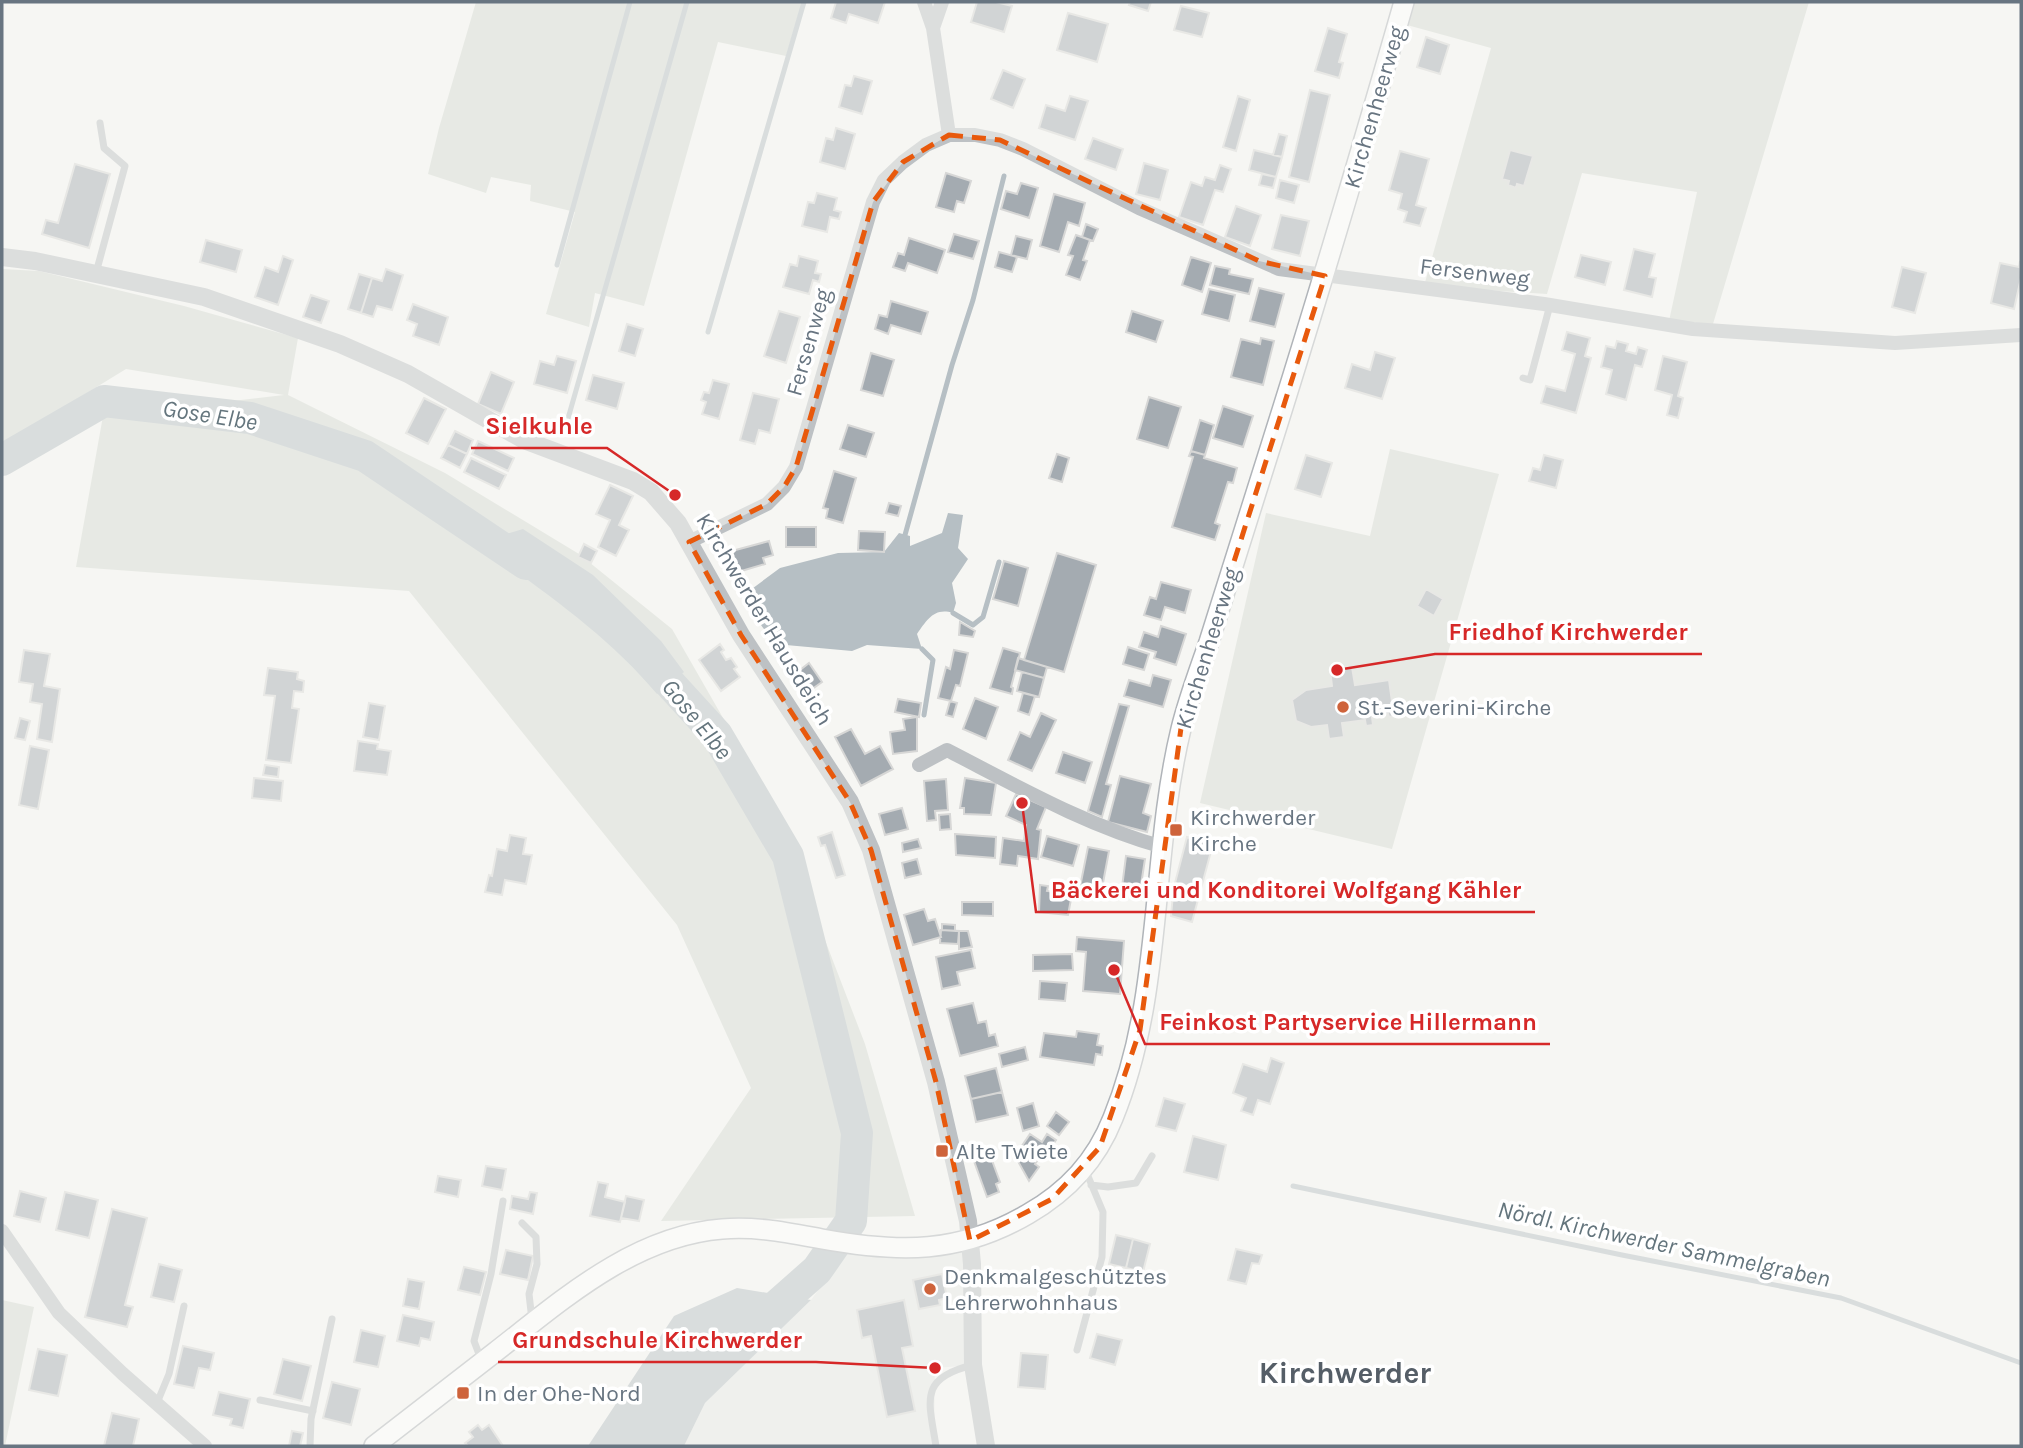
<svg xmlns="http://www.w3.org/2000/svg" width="2023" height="1448" viewBox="0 0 2023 1448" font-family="Karla,sans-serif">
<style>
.built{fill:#e6e8e6}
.green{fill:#d5dad3}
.water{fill:#b6bfc4}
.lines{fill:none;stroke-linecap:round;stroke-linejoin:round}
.stream{stroke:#b6bfc4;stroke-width:5}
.river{stroke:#b6bfc4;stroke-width:32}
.building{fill:#a4abb1;stroke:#d7d7d6;stroke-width:2}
.secondary-casing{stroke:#b0b4b9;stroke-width:22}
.service{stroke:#bdc1c4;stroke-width:7}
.minor{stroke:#bdc1c4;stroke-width:14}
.tertiary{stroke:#bdc1c4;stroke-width:18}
.secondary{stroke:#fff;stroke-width:19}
.marked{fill:none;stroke:#e8590c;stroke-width:5;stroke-dasharray:14 9;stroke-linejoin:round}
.poi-dot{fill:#ce633b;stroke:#fff;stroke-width:2.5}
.labels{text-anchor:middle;stroke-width:7;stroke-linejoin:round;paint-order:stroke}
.street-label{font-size:23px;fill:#687581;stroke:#fff}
.poi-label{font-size:23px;fill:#687581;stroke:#fff;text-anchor:start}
.water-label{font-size:24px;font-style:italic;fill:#64757d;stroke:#fff}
.district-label{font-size:30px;font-weight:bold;fill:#555e67;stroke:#fff}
.leader{fill:none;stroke:#d62828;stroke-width:2.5}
.callout-dot{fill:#d62828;stroke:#fff;stroke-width:2.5}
.callout-label{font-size:24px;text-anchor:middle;font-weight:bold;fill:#d62828;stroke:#fff;stroke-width:7;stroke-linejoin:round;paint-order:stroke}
</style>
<rect width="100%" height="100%" fill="#f6f6f3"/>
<path class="built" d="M970 1241 973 1365 935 1368 934 1433 936 1446H684L705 1403 811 1300 852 1244Z"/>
<path class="green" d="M476 2H802L786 56 718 42 644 306 595 293 589 327 546 314 575 212 530 201 531 185 491 177 486 193 428 174 439 128Z
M1414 2H1809L1713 324 1669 321 1697 192 1582 173 1547 294 1424 286 1491 48 1407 25Z
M2 269 39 271 184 306 298 338 288 395 445 473 579 554 672 629 773 805 865 1044 915 1216 661 1221 751 1088 677 925 409 591 76 567 103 416 284 395 126 369 2 445Z
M1390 449 1499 474 1392 849 1200 803 1266 513 1370 536Z
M2 1300 34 1307 5 1446H2Z"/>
<path class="water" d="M948 513 963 515 958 548 968 559 952 583 956 603 953 613C934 607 927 620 917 634L922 649 867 645 852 651 786 645 773 642 747 605 745 594 780 568 838 553 884 552 899 533 910 536V546L942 533Z
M523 529 593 575 661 641 684 672 657 694C607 634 540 589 477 543Z
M737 1288 811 1300 705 1403 684 1446H588L674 1316Z"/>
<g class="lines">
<path class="stream" d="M557 265 630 2
M708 332 804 2
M567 422 687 2
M905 535 952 365 973 300 1004 176
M953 613 973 625 983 617 999 562
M922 649 933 660 924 715
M1293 1186 1622 1255 1841 1298 2021 1363"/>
<path class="river" d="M2 460 104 401 250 418 365 456 526 564
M642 653 717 735 788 856 857 1133 851 1221 817 1270 756 1324"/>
</g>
<path class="building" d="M836 2H885L878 23 849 14 846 23 831 18Z
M977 2H996L1012 6 1004 32 971 22Z
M1130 2H1151L1148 11 1129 5Z
M1181 6 1209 13 1202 37 1174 30Z
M1068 13 1108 24 1097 62 1057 50Z
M1328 28 1347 34 1339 62 1343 63 1339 78 1315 71Z
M1426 37 1449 45 1440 74 1417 67Z
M1003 70 1025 79 1013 108 991 99Z
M854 76 872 81 862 114 839 107 845 85 851 86Z
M1310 90 1330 95 1309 182 1289 177Z
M1070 96 1088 101 1075 140 1039 128 1046 105 1065 111Z
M1238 96 1250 100 1236 151 1223 147Z
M836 128 855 134 845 169 820 162 826 138 833 140Z
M1279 134 1287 136 1282 157 1273 155Z
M1093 138 1123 149 1116 170 1085 159Z
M1254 150 1282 157 1276 177 1249 170Z
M1510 150 1533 156 1524 186 1517 184 1516 188 1508 185 1509 181 1502 179Z
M1400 151 1429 159 1416 205 1426 208 1420 226 1404 222 1407 212 1398 209 1402 194 1389 190Z
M1144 163 1168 170 1160 200 1136 194Z
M75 164 110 174 89 248 42 234 46 220 58 223Z
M1220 165 1231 169 1223 192 1215 190 1203 225 1179 217 1191 182 1202 186 1205 177 1215 180Z
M946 173 971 181 964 203 957 201 954 212 936 207Z
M1262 174 1276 177 1273 188 1259 185Z
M1280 180 1299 185 1294 203 1276 198Z
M1021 183 1038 188 1029 218 1001 209 1006 191 1017 194Z
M817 193 837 198 834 210 841 212 839 219 830 217 827 232 802 226 808 202 814 203Z
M1054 194 1085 203 1079 226 1068 222 1059 252 1040 246Z
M1236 206 1261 215 1250 246 1225 237Z
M1281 215 1309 221 1300 256 1272 249Z
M1086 224 1098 229 1093 241 1082 237Z
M954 234 979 241 973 259 948 252Z
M1076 235 1090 240 1083 260 1087 261 1080 280 1066 275 1073 256 1068 255Z
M1016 236 1032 240 1027 259 1011 255Z
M909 238 945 250 937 273 908 263 905 271 893 267 898 253 904 255Z
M206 240 242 250 236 272 200 262Z
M1634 249 1655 254 1649 277 1656 278 1652 297 1624 290Z
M999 252 1017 257 1012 272 995 267Z
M1581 255 1611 262 1605 285 1575 277Z
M283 256 293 260 278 305 255 297 265 267 278 272Z
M799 256 818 261 815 273 821 274 819 282 813 280 809 294 783 287 790 264 797 266Z
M1191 257 1211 263 1202 292 1182 285Z
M2020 261 2021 278 2014 309 1991 303 2000 263 2019 267Z
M1215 266 1230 269 1229 274 1253 279 1249 294 1210 285Z
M1902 267 1926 273 1915 313 1892 307Z
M386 269 403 275 392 310 377 306 373 317 361 313 372 278 382 281Z
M359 274 372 278 361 313 348 309Z
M1259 288 1284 294 1275 327 1250 321Z
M1209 289 1235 295 1229 321 1202 314Z
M311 295 329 301 321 323 303 317Z
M891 301 928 312 921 334 891 325 888 334 875 329 879 315 887 317Z
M413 304 448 317 439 345 413 336 417 324 407 320Z
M779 311 800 317 786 363 764 356Z
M1132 311 1163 321 1156 342 1126 332Z
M627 324 643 329 635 356 619 351Z
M1567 332 1590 338 1585 356 1591 358 1576 413 1541 403 1546 386 1565 391 1575 354 1562 350Z
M1261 338 1274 341 1263 385 1231 377 1241 339 1260 344Z
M1617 341 1628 344 1626 351 1636 354 1638 347 1647 350 1642 367 1635 365 1626 400 1606 394 1612 370 1601 367 1606 346 1615 348Z
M1375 352 1395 358 1382 399 1345 388 1352 364 1370 370Z
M871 353 894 360 883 396 861 390Z
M557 356 576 361 567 393 534 384 540 361 554 365Z
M1663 356 1687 362 1678 396 1683 398 1678 418 1667 415 1672 395 1655 390Z
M491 372 514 382 501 414 478 404Z
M593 375 624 383 617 409 586 400Z
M713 380 729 384 719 419 702 414 706 402 701 400 704 392 709 393Z
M753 393 779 399 770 433 759 430 755 444 740 440Z
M1149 397 1181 407 1168 448 1137 439Z
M424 398 446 409 428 444 406 433Z
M1223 406 1253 416 1243 447 1213 438Z
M1200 420 1214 425 1205 455 1191 451Z
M848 425 874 433 866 457 840 449Z
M455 431 473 440 467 454 448 445Z
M478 441 514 458 508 471 472 454Z
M448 445 467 454 460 468 441 458Z
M1191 451 1205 455 1204 458 1237 468 1233 483 1228 482 1215 523 1220 525 1215 540 1172 527 1193 457 1189 456Z
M1057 454 1069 458 1062 482 1049 478Z
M1306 455 1332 463 1321 497 1295 489Z
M1544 455 1563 460 1556 488 1529 481 1533 468 1540 470Z
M471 458 506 475 499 489 464 472Z
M834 471 856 478 843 523 826 518 828 509 823 508Z
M610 485 633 496 619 525 629 530 616 556 598 547 610 520 596 514Z
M889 503 901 506 898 516 886 513Z
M786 527H816V547H786Z
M859 531 885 532 884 552 858 550Z
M769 541 773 555 763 558 765 564 738 572 732 551Z
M584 544 597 551 591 563 578 557Z
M1057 553 1096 565 1064 672 1024 660Z
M1004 561 1028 568 1018 606 993 599Z
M1161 582 1191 590 1185 613 1165 607 1161 620 1144 615 1150 597 1156 599Z
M1426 589 1443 599 1434 616 1417 606Z
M960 622 975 631 973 637 959 635Z
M1161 626 1186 634 1176 665 1154 658 1156 652 1139 647 1144 632 1158 637Z
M720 644 724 650 721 652 726 660 731 658 737 667 734 669 740 677 721 691 699 660Z
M1128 647 1149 654 1144 670 1123 664Z
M1003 648 1020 653 1011 687 1013 688 1012 694 990 688Z
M24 650 50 654 44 686 60 689 52 742 37 739 42 704 30 702 33 684 19 682Z
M954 650 968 653 960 686 956 685 951 701 938 698 946 667 950 669Z
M1018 658 1047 667 1044 678 1015 670Z
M809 663 822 682 808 692 795 674Z
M1352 667 1355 685 1389 680 1394 716 1389 717 1388 714 1372 717 1373 725 1366 726 1365 720 1342 723 1344 737 1329 739 1327 725 1311 727 1296 721 1292 700 1306 690 1332 686 1330 670Z
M268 668 298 672 297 679 304 681 303 692 294 691 292 708 299 709 291 763 266 760 275 696 264 695Z
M1022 672 1044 678 1039 697 1017 691Z
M1153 675 1171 680 1163 707 1124 696 1129 680 1150 686Z
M1023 693 1035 696 1029 715 1018 711Z
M975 698 998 707 986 739 963 729Z
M898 699 921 703 919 717 895 712Z
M950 701 957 703 953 717 946 715Z
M369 703 385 706 379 740 363 737Z
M1119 704 1129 706 1106 784 1111 785 1102 817 1088 811Z
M1041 713 1056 720 1032 771 1008 760 1020 732 1030 737Z
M917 717V751L893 754 890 732 905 730 903 719Z
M20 718 30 721 25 740 15 738Z
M851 729 865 754 880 746 893 769 861 786 835 737Z
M358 741 378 744 377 749 391 751 387 775 354 771Z
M30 746 49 750 38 809 19 805Z
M1063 752 1092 762 1085 783 1056 773Z
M265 765 279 767 278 777 263 775Z
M1120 776 1151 784 1143 813 1151 816 1147 832 1108 822Z
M254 778 283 781 281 801 252 798Z
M965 778 996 783 991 815 964 814V808H960Z
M946 779 948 810 935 811 936 820 927 821 924 781Z
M1016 794 1046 807 1037 829 1041 830 1038 859 1018 856 1017 866 1000 864 1003 838 1024 841 1026 825 1006 816Z
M902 808 908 829 885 835 879 814Z
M950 814 951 829 940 830 939 815Z
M832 832 845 875 836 878 825 845 821 846 818 837Z
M955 834 996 837 995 858 956 855Z
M510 835 526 838 523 854 532 855 526 884 505 880 502 895 485 892 489 875 492 876 497 849 507 851Z
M1047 836 1079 845 1073 866 1041 857Z
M1187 837 1213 844 1192 922 1171 916 1173 894 1184 897 1187 886 1175 883Z
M918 839 921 848 903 852 902 843Z
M1088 847 1109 851 1103 883 1093 881 1090 899 1078 897Z
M1126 856 1145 859 1139 898 1121 895Z
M917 859 921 874 905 878 902 863Z
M1040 885 1048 886 1047 891 1072 894 1068 915 1039 912Z
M962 902H993V916L962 915Z
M924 909 928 921 935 919 941 937 913 945 904 915Z
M942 924 955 925V931L942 930Z
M941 930 959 931 958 944 940 943Z
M959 931H968L972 947 959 949Z
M1077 937 1124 941 1120 994 1083 991 1086 952 1076 951Z
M971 950 975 968 957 972 960 985 942 989 936 957Z
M1072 954 1073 970 1033 971V955Z
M1040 981 1067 983 1065 1001 1039 999Z
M973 1003 978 1023 986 1021 989 1036 995 1034 998 1046 960 1056 947 1009Z
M1077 1031 1099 1034 1097 1045 1103 1046 1102 1055 1096 1054 1094 1065 1040 1057 1044 1033 1076 1037Z
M1025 1047 1028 1060 1002 1067 999 1054Z
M1271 1058 1284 1063 1270 1104 1258 1100 1253 1115 1241 1111 1246 1098 1233 1093 1243 1064 1267 1072Z
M996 1068 1002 1092 971 1099 965 1076Z
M1002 1092 1008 1115 976 1122 971 1099Z
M1164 1098 1185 1104 1176 1131 1156 1126Z
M1033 1103 1039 1126 1023 1131 1017 1108Z
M1056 1112 1069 1122 1059 1135 1047 1126Z
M1030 1134 1042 1142 1047 1134 1056 1140 1049 1150 1046 1148 1035 1164 1039 1167 1029 1181 1015 1156Z
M1193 1136 1226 1145 1218 1180 1184 1172Z
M990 1155 1000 1182 996 1184 999 1192 987 1197 974 1161Z
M486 1166 506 1169 502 1190 482 1186Z
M438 1176 461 1180 458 1197 435 1192Z
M598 1182 608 1184 605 1197 625 1202 620 1222 590 1216Z
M20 1191 46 1198 40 1222 14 1216Z
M65 1192 98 1200 89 1238 56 1230Z
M530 1192 537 1193 533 1214 510 1209 512 1196 528 1199Z
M626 1196 644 1200 639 1221 621 1218Z
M112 1209 147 1218 125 1305 133 1307 127 1327 85 1317Z
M1116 1235 1133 1239 1126 1268 1109 1264Z
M1133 1239 1150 1244 1143 1272 1126 1268Z
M1236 1249 1262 1255 1259 1264 1252 1263 1246 1284 1228 1280Z
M506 1250 533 1256 528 1280 500 1274Z
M159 1264 182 1270 174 1302 151 1297Z
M464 1267 486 1272 480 1295 458 1290Z
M942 1274 947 1298 939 1300 940 1305 919 1309 913 1280Z
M408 1279 424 1282 419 1309 403 1306Z
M904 1300 913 1346 902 1348 915 1411 887 1417 871 1336 862 1338 857 1310Z
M403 1315 434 1322 430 1340 421 1338 419 1346 397 1341Z
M361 1330 385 1336 378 1367 354 1362Z
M1097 1334 1122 1340 1115 1365 1090 1358Z
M183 1346 214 1353 210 1370 199 1368 194 1388 174 1384Z
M38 1349 67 1355 58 1396 29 1390Z
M1021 1353 1048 1355 1045 1389 1018 1387Z
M283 1359 311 1366 302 1401 274 1394Z
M332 1382 360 1389 351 1425 323 1418Z
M219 1392 250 1399 243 1428 230 1425 232 1419 213 1415Z
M112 1413 139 1419 133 1446H104Z
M478 1425 482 1430 489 1425 503 1446H468L465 1443 473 1437 469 1432Z
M292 1431 303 1433 300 1446H289Z"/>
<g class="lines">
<g class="secondary-casing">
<path id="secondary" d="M374 1446C414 1415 454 1384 494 1353 561 1301 633 1236 722 1229 757 1226 789 1233 822 1239 899 1253 960 1254 1028 1214 1068 1191 1096 1161 1113 1118 1164 993 1150 857 1181 729 1188 700 1199 671 1209 642 1228 581 1248 520 1267 458 1315 307 1360 155 1404 2"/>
</g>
<path class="service" d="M96 273 125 166 104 148 100 123
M1523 378 1530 380 1550 305
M1091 1185 1108 1187 1136 1183 1152 1156
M522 1223 536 1237 537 1264 529 1294 532 1320
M1077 1350 1102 1257 1103 1212 1085 1169
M482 1362 474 1341 491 1274 503 1201
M260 1400 313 1411
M157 1403 169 1374 184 1306
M310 1446 311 1419 332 1319
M936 1446C929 1401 918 1378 973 1365"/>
<path class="minor" d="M924 2 933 28 949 135
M933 28 942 2
M689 542 767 504 784 487 796 467 873 202 884 180 903 162 926 145 949 135H975L1000 140 1023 149 1139 208 1279 269 1544 304 1693 329 1895 343 2021 335
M919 765 947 750C1017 786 1087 826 1163 847
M2 1231 59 1313 123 1374 205 1446"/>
<path class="tertiary" d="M2 257 35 261 204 297 340 344 408 374 524 440 633 481 651 492 678 523 741 635 850 802 871 850 936 1082 968 1221 972 1264 973 1365 986 1446"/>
<use href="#secondary" class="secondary"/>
</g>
<path d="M0 0H2023V1448H0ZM949 135 1000 140 1259 261 1325 276 1181 728 1140 1030 1100 1147 1052 1199 970 1241 936 1082 871 850 850 802 741 635 689 542 767 504 784 487 796 467 873 202 903 162Z" fill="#f6f6f3" fill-opacity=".55" fill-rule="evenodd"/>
<path class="marked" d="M949 135 1000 140 1259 261 1325 276 1181 728 1140 1030 1100 1147 1052 1199 970 1241 936 1082 871 850 850 802 741 635 689 542 767 504 784 487 796 467 873 202 903 162Z"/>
<g class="poi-dot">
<circle cx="1343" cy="707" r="7"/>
<rect x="1169" y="823" width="14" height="14" rx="3.5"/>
<rect x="935" y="1144" width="14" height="14" rx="3.5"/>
<circle cx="930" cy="1289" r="7"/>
<rect x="456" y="1386" width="14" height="14" rx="3.5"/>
</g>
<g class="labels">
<g class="street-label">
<text transform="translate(1374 107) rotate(-74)" y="8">Kirchenheerweg</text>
<text transform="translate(1475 272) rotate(7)" y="8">Fersenweg</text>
<text transform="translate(808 342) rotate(-74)" y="8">Fersenweg</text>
<text transform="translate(765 619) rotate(59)" y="8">Kirchwerder Hausdeich</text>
<text transform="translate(1207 648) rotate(-73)" y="8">Kirchenheerweg</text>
</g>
<g class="poi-label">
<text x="1357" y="715">St.-Severini-Kirche</text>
<text x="1190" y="825">Kirchwerder<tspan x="1190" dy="26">Kirche</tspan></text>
<text x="956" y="1159">Alte Twiete</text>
<text x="944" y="1284">Denkmalgeschütztes<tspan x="944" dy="26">Lehrerwohnhaus</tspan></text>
<text x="477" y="1401">In der Ohe-Nord</text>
</g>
<g class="water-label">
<text transform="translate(210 415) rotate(9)" y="8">Gose Elbe</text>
<text transform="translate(697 719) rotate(51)" y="8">Gose Elbe</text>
<text transform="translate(1664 1244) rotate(12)" y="8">Nördl. Kirchwerder Sammelgraben</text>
</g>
<g class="district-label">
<text x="1345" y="1383">Kirchwerder</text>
</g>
</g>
<path class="leader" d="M675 495L607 448H471M1337 670L1435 654H1702M1022 803L1036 912H1535M1114 970L1145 1044H1550M935 1368L816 1362H498"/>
<g class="callout-dot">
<circle cx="675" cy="495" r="7"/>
<circle cx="1337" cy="670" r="7"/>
<circle cx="1022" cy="803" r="7"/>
<circle cx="1114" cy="970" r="7"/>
<circle cx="935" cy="1368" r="7"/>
</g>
<g class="callout-label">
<text x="539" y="434">Sielkuhle</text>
<text x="1568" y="640">Friedhof Kirchwerder</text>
<text x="1286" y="898">Bäckerei und Konditorei Wolfgang Kähler</text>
<text x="1348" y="1030">Feinkost Partyservice Hillermann</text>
<text x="657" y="1348">Grundschule Kirchwerder</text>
</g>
<rect width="2023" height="1448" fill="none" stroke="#687581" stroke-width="7"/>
</svg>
